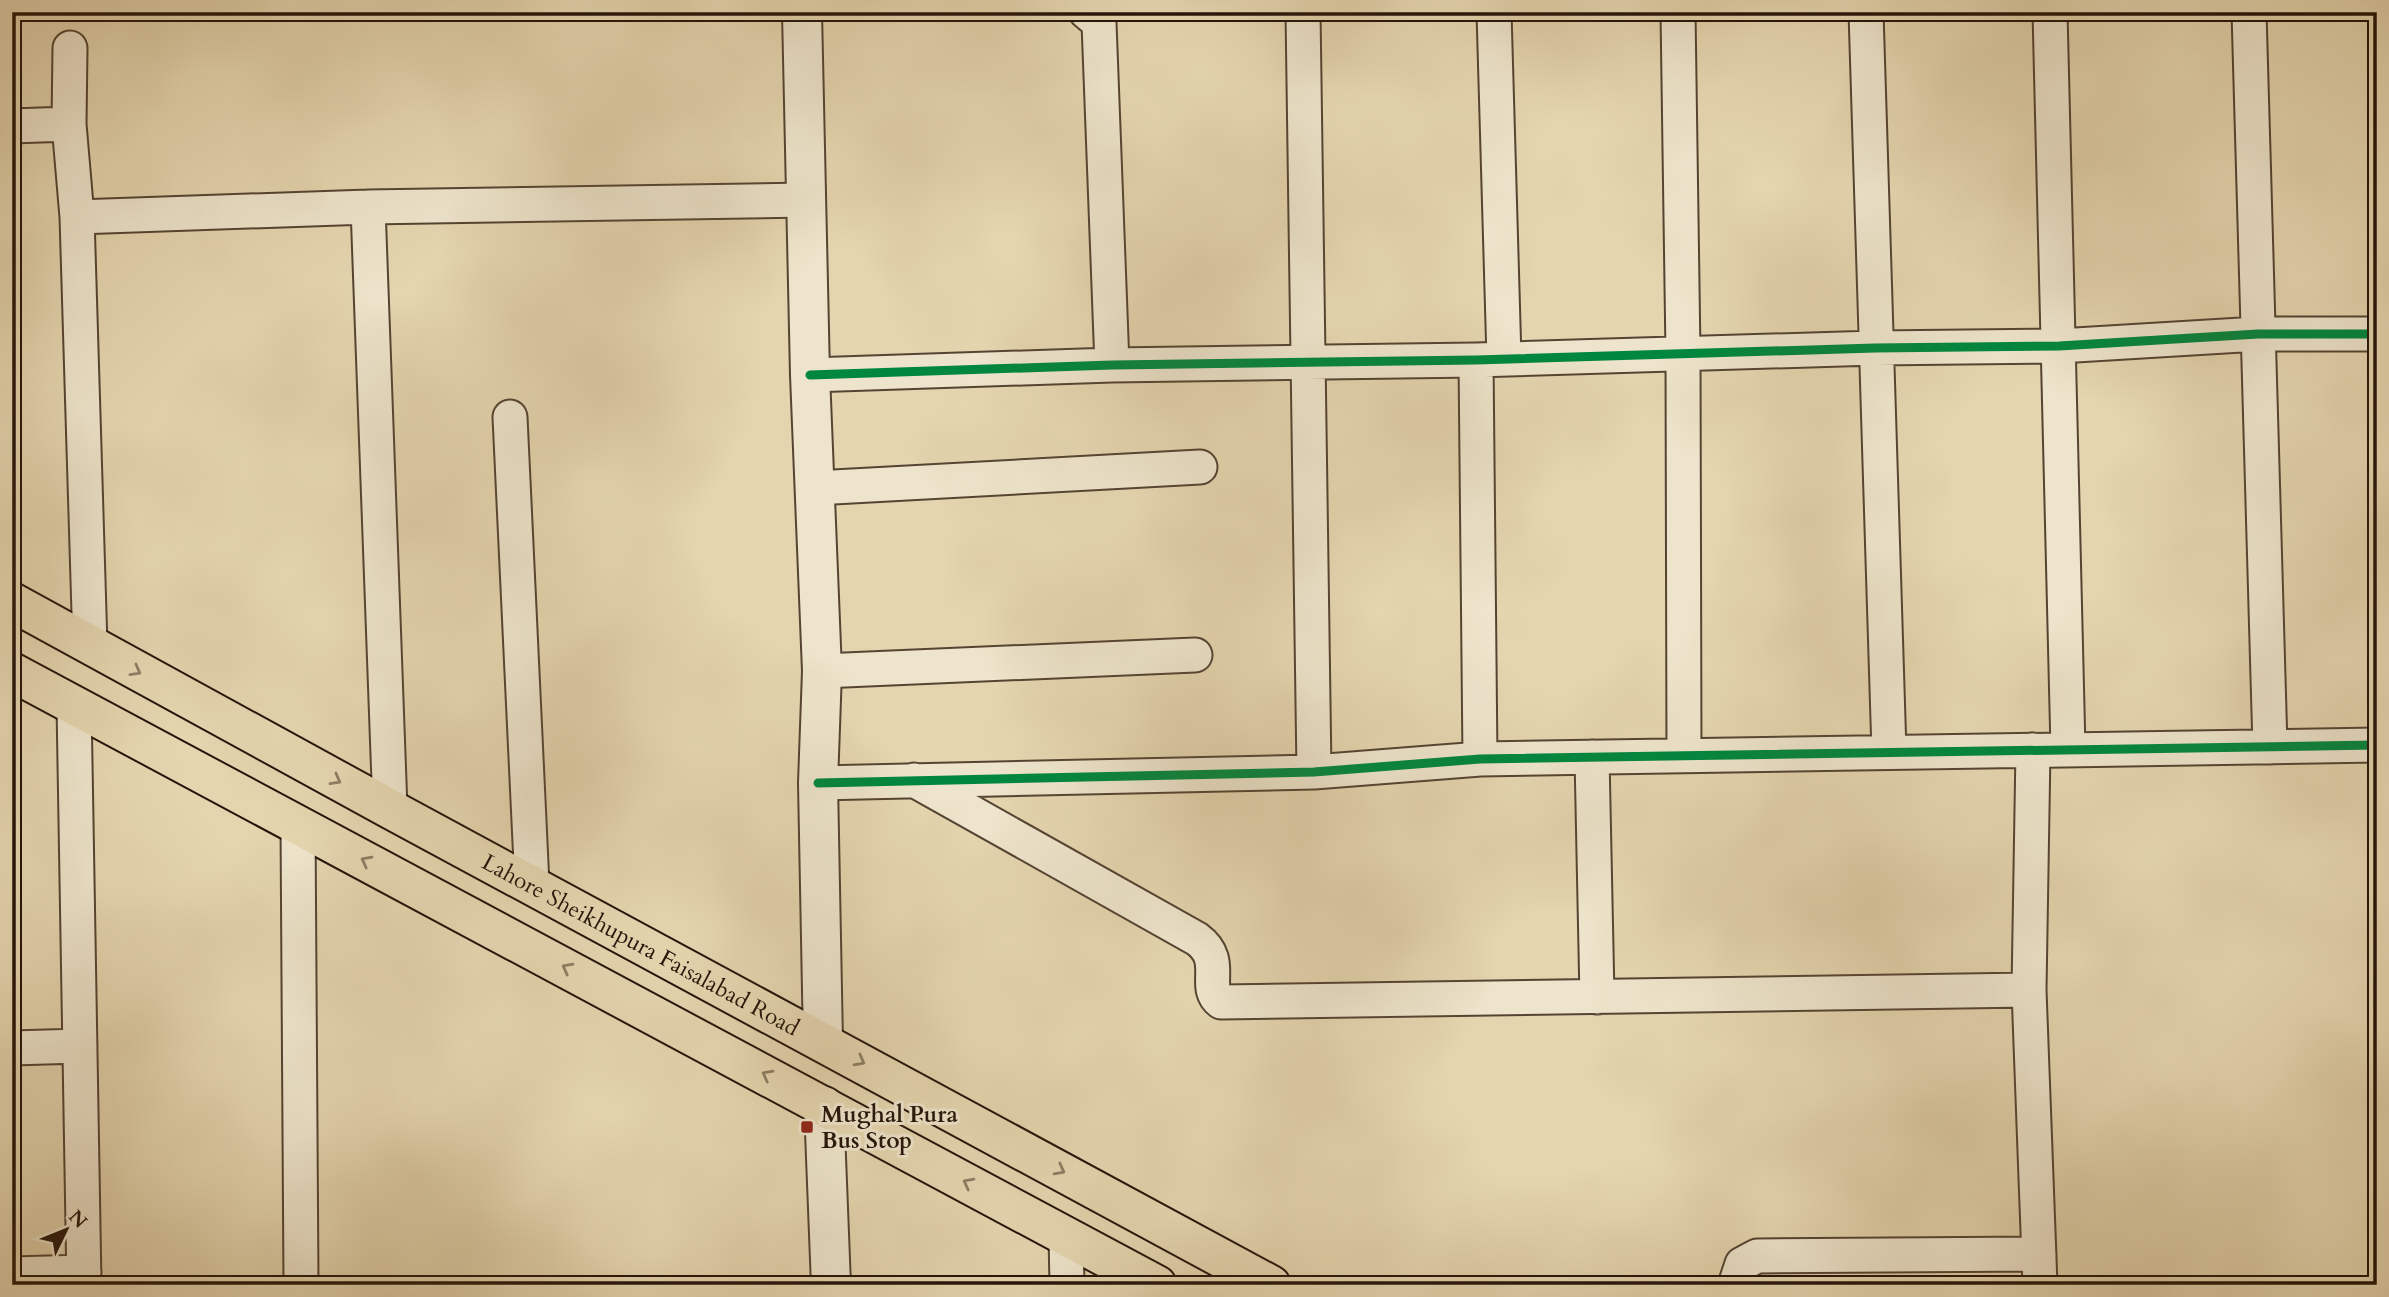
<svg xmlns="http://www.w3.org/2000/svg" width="2389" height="1297" viewBox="0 0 2389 1297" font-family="Cardo,serif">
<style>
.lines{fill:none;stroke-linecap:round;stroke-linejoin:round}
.minor-casing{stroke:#543;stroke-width:37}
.tertiary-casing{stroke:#543;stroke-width:42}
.trunk-casing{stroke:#25140a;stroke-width:42}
.minor{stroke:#ede4cb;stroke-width:33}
.tertiary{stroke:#ede4cb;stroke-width:38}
.trunk{stroke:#e4d5af;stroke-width:38}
.cycleway-casing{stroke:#ede4cb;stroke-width:13}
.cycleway{stroke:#00873e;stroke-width:9}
.oneway{stroke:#8e7e65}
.poi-dot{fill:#8f2418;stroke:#ede4cb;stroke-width:2.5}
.labels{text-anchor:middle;stroke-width:6;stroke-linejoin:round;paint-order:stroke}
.street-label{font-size:23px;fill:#25140a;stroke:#ede4cb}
.poi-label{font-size:23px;font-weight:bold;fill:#25140a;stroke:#ede4cb;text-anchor:start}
</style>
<rect width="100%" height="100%" fill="#e4d5af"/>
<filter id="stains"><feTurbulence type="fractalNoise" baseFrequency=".00286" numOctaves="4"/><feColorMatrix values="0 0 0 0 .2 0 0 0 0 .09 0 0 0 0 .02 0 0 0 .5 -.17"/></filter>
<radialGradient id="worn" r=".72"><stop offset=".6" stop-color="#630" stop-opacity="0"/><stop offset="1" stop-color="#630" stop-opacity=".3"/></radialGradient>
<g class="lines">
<g class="minor-casing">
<path id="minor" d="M1086 12 1099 23 1112 365
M1303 12 1314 772
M1494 12 1504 359
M1678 12 1683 353 1684 755
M1866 12 1889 752
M2050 12 2068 749
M2249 12 2270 747
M69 124 77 217
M12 126 69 124 70 48
M368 207 390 809
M1476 360 1480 759
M810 375 1112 365 1476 360 1875 348 2059 346 2258 334H2377
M510 417 532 885
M815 488 1200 467
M90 646 77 217 368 207 807 200
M822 671 1195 655
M74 705 84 1285
M2033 750 2029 990 2040 1285
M1592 757 1597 997
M914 780 1197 939C1227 961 1201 987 1221 1002L2029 990
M818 783 1314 772 1480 759 2377 745
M298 825 301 1285
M12 1048 80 1046
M1066 1236 1067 1285
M12 1274 84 1272
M1735 1285 1742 1264 1757 1256 2039 1254"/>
</g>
<g class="tertiary-casing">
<path id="tertiary" d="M802 12 810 375 822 671 818 783 823 1042
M824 1106 831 1285"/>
</g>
<g class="trunk-casing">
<g id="trunk">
<path id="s1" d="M12 602 390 809 1271 1285"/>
<path d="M12 672 1157 1285"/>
</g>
</g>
<use href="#minor" class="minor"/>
<use href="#tertiary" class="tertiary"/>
<use href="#trunk" class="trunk"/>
<g class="cycleway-casing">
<path id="cycleway" d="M810 375 1112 365 1476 360 1875 348 2059 346 2258 334H2377
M818 783 1314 772 1480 759 2377 745"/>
</g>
<use href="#cycleway" class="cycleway"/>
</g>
<defs><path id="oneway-chevron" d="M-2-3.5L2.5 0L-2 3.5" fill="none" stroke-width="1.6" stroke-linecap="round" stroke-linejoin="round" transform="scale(1.75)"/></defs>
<g class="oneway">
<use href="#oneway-chevron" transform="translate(136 671) rotate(29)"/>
<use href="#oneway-chevron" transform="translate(336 780) rotate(29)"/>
<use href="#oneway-chevron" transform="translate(366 861) rotate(-152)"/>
<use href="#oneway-chevron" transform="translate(567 968) rotate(-152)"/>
<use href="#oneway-chevron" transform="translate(860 1061) rotate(28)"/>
<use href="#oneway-chevron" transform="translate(767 1075) rotate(-152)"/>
<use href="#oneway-chevron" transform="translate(1060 1170) rotate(28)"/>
<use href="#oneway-chevron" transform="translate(968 1183) rotate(-152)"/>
</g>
<rect class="poi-dot" x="800" y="1120" width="14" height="14" rx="3.5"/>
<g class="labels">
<g class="street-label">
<text dy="8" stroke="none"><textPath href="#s1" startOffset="716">Lahore Sheikhupura Faisalabad Road</textPath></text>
</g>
<g class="poi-label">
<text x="821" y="1122">Mughal Pura<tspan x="821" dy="26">Bus Stop</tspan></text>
</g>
</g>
<rect width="2389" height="1297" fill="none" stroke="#e4d5af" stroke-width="42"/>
<rect x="14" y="14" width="2361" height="1269" fill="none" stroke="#25140a" stroke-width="3.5"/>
<rect x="21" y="21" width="2347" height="1255" fill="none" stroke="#25140a" stroke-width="2"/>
<g transform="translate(66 1230) rotate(47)" stroke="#ede4cb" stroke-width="5" paint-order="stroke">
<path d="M0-5L12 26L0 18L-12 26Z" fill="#25140a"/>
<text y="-10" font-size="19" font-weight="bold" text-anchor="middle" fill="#25140a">N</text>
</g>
<rect width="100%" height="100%" filter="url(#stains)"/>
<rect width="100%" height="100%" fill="url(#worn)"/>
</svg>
